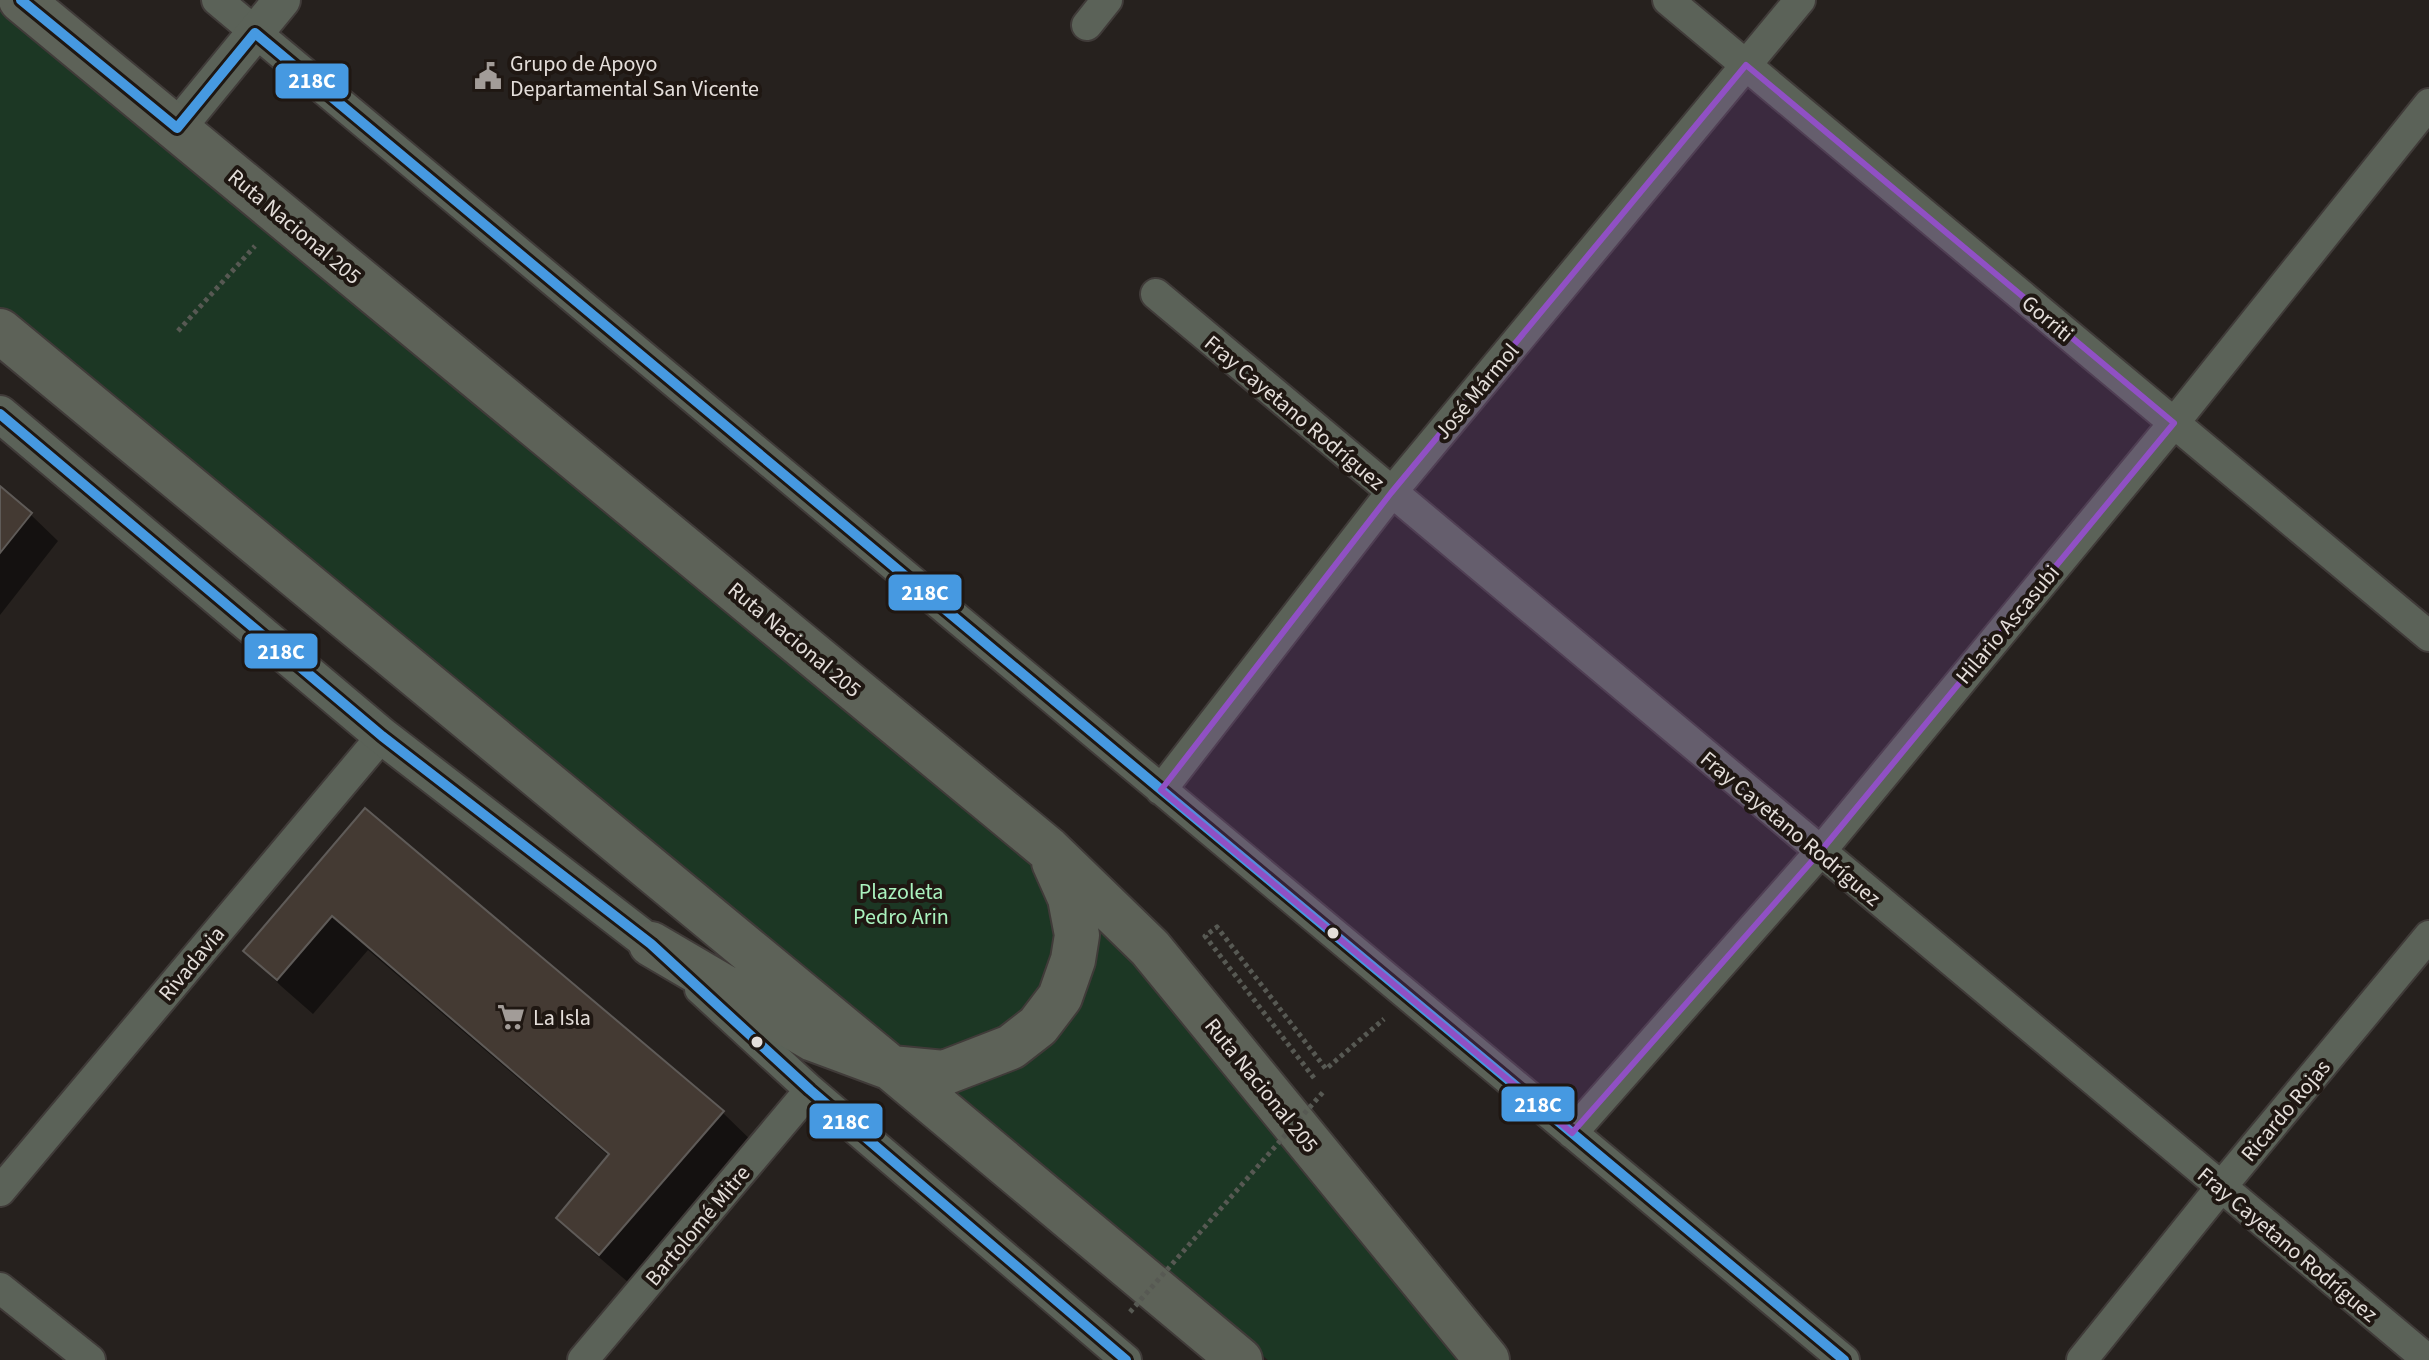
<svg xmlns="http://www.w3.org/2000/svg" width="2429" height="1360" viewBox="0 0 2429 1360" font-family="'Source Sans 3',sans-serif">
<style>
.green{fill:#1c3724}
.shadow{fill:#0007}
.building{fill:#443a33;stroke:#5f5b58;stroke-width:2}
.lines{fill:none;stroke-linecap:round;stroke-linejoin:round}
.minor-casing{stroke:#403b39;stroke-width:34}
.tertiary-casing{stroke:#403b39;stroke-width:40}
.primary-casing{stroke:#403b39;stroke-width:48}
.path{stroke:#575953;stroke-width:5;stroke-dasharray:4 4;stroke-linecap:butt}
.minor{stroke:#5b6258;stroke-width:30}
.tertiary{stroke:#5b6258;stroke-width:36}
.primary{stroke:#5d6258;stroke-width:44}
.path-bridge{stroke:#575953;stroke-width:5;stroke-dasharray:4 4;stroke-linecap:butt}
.bus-1-casing{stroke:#1f1712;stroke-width:16}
.bus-1{stroke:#4699e1;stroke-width:10}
.marked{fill:#9050c4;fill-opacity:0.2;stroke:#9050c4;stroke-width:6;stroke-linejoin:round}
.bus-dot{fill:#e4deda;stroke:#1f1712;stroke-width:3}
.labels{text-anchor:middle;stroke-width:8;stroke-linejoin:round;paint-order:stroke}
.poi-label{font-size:22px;fill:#e4deda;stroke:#1f1712;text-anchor:start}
.street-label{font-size:22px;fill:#e4deda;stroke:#1f1712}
.park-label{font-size:22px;fill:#aaf2be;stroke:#1f1712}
.line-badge{stroke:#1f1712;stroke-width:3}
.badge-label{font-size:22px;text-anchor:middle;font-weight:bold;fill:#fff}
</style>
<rect width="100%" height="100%" fill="#26211e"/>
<path class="green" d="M0 0 994 825 1030 863 1047 894 1053 925 1054 958 1045 984 1012 1027 926 1060 865 1030 0 308Z
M1097 914 1470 1360H1268L941 1096 991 1080 1020 1067Z"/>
<path class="shadow" d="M0 489 30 514 58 541 0 615Z
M365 811 722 1112 758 1147 636 1289 594 1253 558 1218 610 1157 368 950 313 1014 281 986 245 951Z"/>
<path class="building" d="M0 486 32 513 0 553Z
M365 808 724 1111 599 1255 556 1218 609 1154 332 916 277 980 243 951Z"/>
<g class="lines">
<g class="minor-casing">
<path id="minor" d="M217 0 1844 1360
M1668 0 2429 636
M1087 25 1107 0
M1156 294 2428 1360
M1161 790 1391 493 1800 0
M700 989 810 1090 1126 1360
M1572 1133 1820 852 2174 423 2429 104
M0 1191 382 736
M0 1288 90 1360
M583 1360 810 1090
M2082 1360 2221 1187 2429 936"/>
</g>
<g class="tertiary-casing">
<path id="tertiary" d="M177 128 282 0
M0 414 382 736 651 944"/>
</g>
<g class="primary-casing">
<path id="primary" d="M21 0 1048 849 1150 948 1487 1360
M0 331 891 1068 1240 1360
M651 944 813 1039 891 1068 944 1073 1011 1047 1038 1026 1060 997 1073 960 1077 935 1070 898 1054 862"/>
</g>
<path class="path" d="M178 331 255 246
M1314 1078 1205 936 1217 927 1326 1069 1384 1019"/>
<use href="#minor" class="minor"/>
<use href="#tertiary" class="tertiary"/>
<use href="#primary" class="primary"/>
<path class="path-bridge" d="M1130 1312 1324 1091"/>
<g class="bus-1-casing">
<path id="bus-1" d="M21 0 177 128 255 33 1844 1360
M0 414 382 736 651 944 810 1090 1126 1360"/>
</g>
<use href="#bus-1" class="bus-1"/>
</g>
<path class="marked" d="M1746 65 2174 423 1820 852 1572 1133 1161 790 1391 493Z"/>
<defs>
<g id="civic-bare" transform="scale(2.16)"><path d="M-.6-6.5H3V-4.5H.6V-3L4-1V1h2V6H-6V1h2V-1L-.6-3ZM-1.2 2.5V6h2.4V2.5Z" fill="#a29c98" stroke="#1f1712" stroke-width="2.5" paint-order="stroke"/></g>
<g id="supermarket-bare" transform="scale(2.16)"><path d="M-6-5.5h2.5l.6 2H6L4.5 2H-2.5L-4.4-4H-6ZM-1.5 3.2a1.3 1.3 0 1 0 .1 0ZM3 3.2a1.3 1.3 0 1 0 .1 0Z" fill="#a29c98" stroke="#1f1712" stroke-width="2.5" paint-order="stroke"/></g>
</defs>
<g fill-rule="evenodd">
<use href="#civic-bare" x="488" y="76"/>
<use href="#supermarket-bare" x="511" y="1017"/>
</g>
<g class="bus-dot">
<circle cx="1333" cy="933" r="7"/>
<circle cx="757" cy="1042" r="7"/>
</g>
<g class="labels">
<g class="poi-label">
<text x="510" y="71">Grupo de Apoyo<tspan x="510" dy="25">Departamental San Vicente</tspan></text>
<text x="533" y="1025">La Isla</text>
</g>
<g class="street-label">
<text transform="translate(295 226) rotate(40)" y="8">Ruta Nacional 205</text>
<text transform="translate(2048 318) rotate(40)" y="8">Gorriti</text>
<text transform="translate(1476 391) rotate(-50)" y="8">José Mármol</text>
<text transform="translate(1295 412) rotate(40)" y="8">Fray Cayetano Rodríguez</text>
<text transform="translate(2007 624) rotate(-50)" y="8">Hilario Ascasubi</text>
<text transform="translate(795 639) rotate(40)" y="8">Ruta Nacional 205</text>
<text transform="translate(1791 828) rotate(40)" y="8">Fray Cayetano Rodríguez</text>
<text transform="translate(191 963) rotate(-50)" y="8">Rivadavia</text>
<text transform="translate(1262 1085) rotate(51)" y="8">Ruta Nacional 205</text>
<text transform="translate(2285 1110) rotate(-50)" y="8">Ricardo Rojas</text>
<text transform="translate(697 1225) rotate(-50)" y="8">Bartolomé Mitre</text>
<text transform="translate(2288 1244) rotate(40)" y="8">Fray Cayetano Rodríguez</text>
</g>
<g class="park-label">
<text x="901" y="899">Plazoleta<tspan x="901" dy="25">Pedro Arin</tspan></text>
</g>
</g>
<g class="line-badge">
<rect x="274" y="62" width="76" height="38" rx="8" fill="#4699e1"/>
<rect x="887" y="573" width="76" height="39" rx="8" fill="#4699e1"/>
<rect x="243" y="632" width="76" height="38" rx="8" fill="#4699e1"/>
<rect x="1500" y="1085" width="76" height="38" rx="8" fill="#4699e1"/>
<rect x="808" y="1102" width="76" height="38" rx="8" fill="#4699e1"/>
</g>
<g class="badge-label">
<text x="312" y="88">218C</text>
<text x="925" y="600">218C</text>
<text x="281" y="659">218C</text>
<text x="1538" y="1112">218C</text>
<text x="846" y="1129">218C</text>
</g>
</svg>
